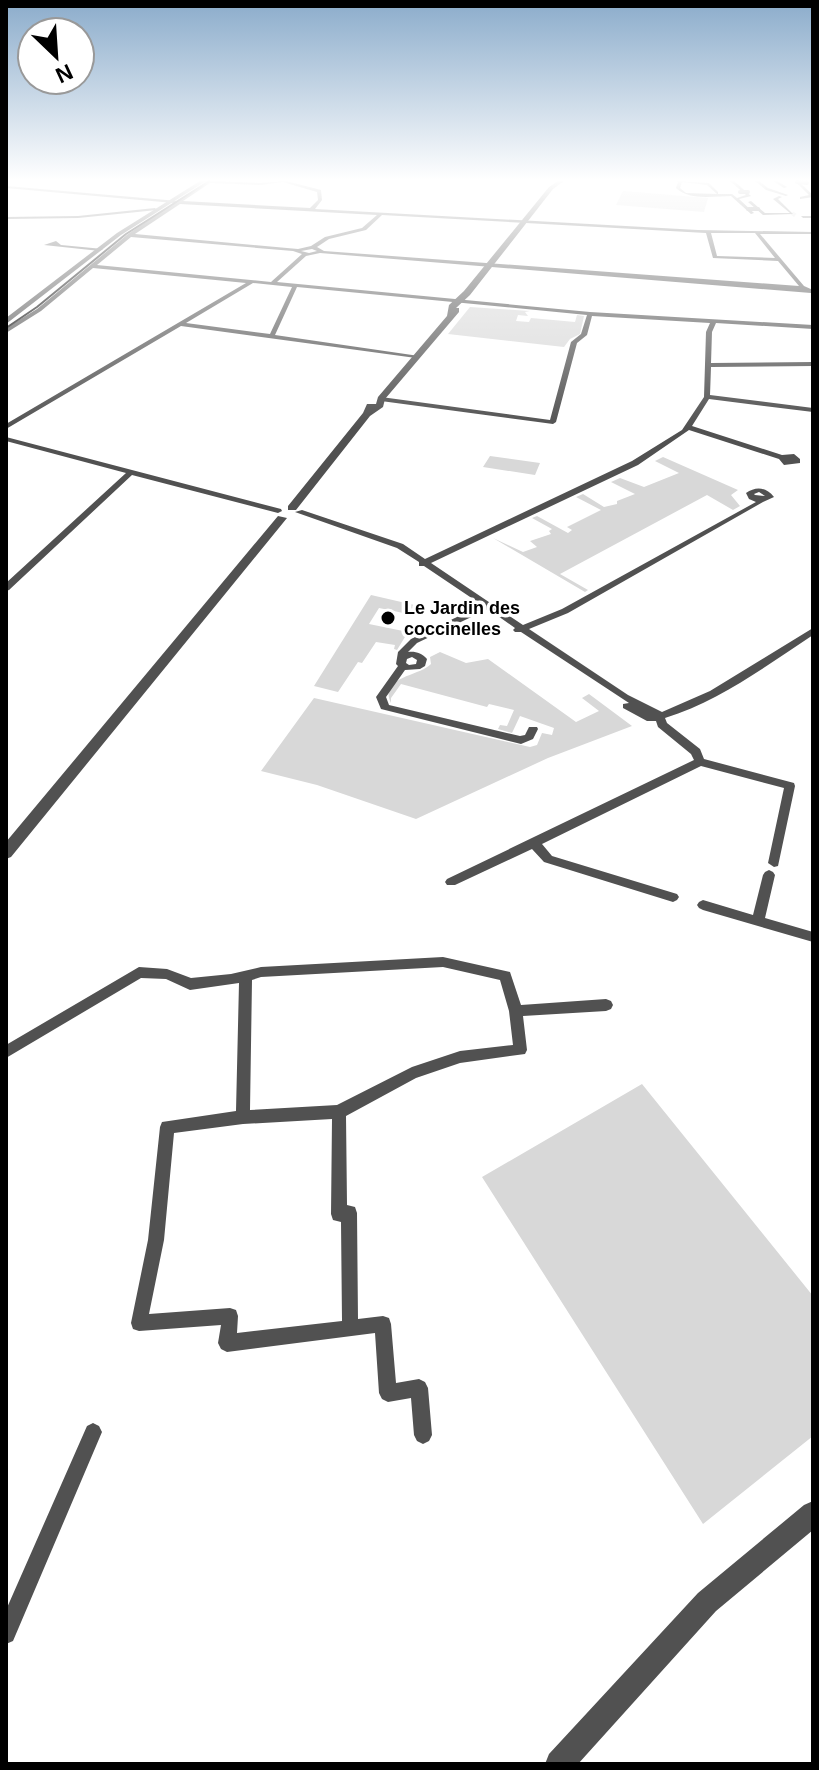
<svg xmlns="http://www.w3.org/2000/svg" width="819" height="1770" viewBox="0 0 819 1770" font-family="Arial,sans-serif">
<style>
.green{fill:#d8d8d8}
.lines{fill:none;stroke-linecap:round;stroke-linejoin:round}
.pedestrian-tunnel{stroke:#d9d9d9;stroke-width:4;stroke-dasharray:4 2;stroke-linecap:butt}
.pedestrian{fill:#515151;fill-rule:evenodd}
.minor{fill:#515151;fill-rule:evenodd}
.tertiary{fill:#515151;fill-rule:evenodd}
.tram{stroke:#000;stroke-width:2}
.pedestrian-bridge{stroke:#515151;stroke-width:4}
.poi-dot{fill:#000;stroke:#fff;stroke-width:3}
.labels{text-anchor:middle;stroke-width:7;stroke-linejoin:round;paint-order:stroke}
.far-poi-label{font-size:18px;font-weight:bold;fill:#000;stroke:#fff;text-anchor:start}
</style>
<rect width="100%" height="100%" fill="#fff"/>
<path class="green" d="M623 191 708 198 704 212 616 205Z
M470 307 530 311 525 312 528 316 518 315 516 321 529 322 531 318 575 322 577 315 584 316 580 334 570 339 564 347 448 334Z
M490 456 540 463 535 475 483 467Z
M663 457 738 490 731 495 740 506 733 510 707 495 560 574 588 590 585 592 493 538 523 552 537 547 530 541 551 534 549 531 552 529 532 518 537 516 568 533 572 530 567 527 601 510 576 497 583 494 604 507 617 504V501L635 494 611 482 620 478 644 487 679 473 655 461Z
M371 595 423 607 418 616 379 608 369 624 408 632 397 650 394 649 395 645 376 642 362 663 358 662 338 692 314 686Z
M440 652 466 663 488 659 576 722 599 711 582 698 589 694 632 726 548 758 416 819 317 785 261 771 314 698 530 747 537 745 542 733 552 735 554 728 520 716 512 733 498 729 500 725 507 726 514 710 489 704 487 707 401 684 391 698V703C378 677 420 676 431 664L430 657Z
M642 1084 813 1296V1436L703 1524 482 1177Z"/>
<g class="lines">
<path class="pedestrian-tunnel" d="M792 213 796 216"/>
<path class="pedestrian" d="M677 181 709 183 718 192V194H732L737 198 746 195 730 181H734L751 196 739 199 754 213 751 214 731 196C713 196 690 201 676 188L678 182ZM682 182 707 185 717 194 686 193 680 188Z
M755 181H759L768 188 788 195 786 196 766 190Z
M773 181H777L787 187 784 188Z
M795 181H798L813 195V197L800 199V197L809 195Z
M779 196 782 197 778 199 793 214 763 215 748 202 751 201 765 213H790L773 199Z"/>
<path class="minor" d="M209 181 260 183 286 181 321 190 322 200 315 209 698 230 813 232V234H760L804 286 813 290 811 293 320 253 306 256 277 282 590 312 813 325V329L716 323 712 332 711 363 813 362V366L711 367 710 395 813 408V412L709 399 692 426 782 455 794 454 800 459V463L784 465 779 459 689 430 638 465 431 563 523 625 562 609 756 502 749 499 746 493C756 486 766 487 774 497L763 502 568 613 529 629 628 695 662 712 710 691 813 628V635C766 666 719 701 665 718L667 723 700 749 704 759 794 783 795 786 778 866 774 867 768 863 784 788 701 766 542 844 552 856 677 894 679 897 677 900 673 902 544 862 532 849 455 885H447L445 882 447 879 694 760 691 754 658 727 656 721H647L623 708V704L629 703 521 632H515L513 630 515 628 488 609 417 643 408 652C415 651 422 653 427 659L425 666 420 669 405 670 386 697 389 705 520 736 525 735 529 727H537L538 729 533 739 521 744 381 709 376 697 398 666 396 664 398 652 411 639 482 605 424 566H419V562L397 548 295 512 302 510 403 544 425 559 632 461 682 430 704 397 706 332 710 323 592 316 587 335 577 343 556 422 553 424 381 401 378 399 381 397 550 420 571 342 581 334 587 315 297 287 275 335 419 356 416 358 181 326 6 429V424L246 283 93 268 41 311 6 333V328L37 309 128 234 174 203 6 188V186L178 201ZM283 182 317 192 318 200 310 208 183 201 210 183 260 185ZM180 204 377 215 362 228 325 237 311 246 298 249 135 234ZM382 215 706 233 713 258 778 261 799 286 324 251 317 247 329 239 366 230ZM711 233H755L775 258 717 256ZM131 237 293 251 302 254 271 282 97 265ZM312 249 317 251 309 253 301 251ZM253 283 292 287 270 334 186 323ZM759 492 765 496 755 495 754 494ZM412 657 417 660 416 664 409 665 406 663 407 659Z
M155 208 157 210 78 218 6 219V217L78 216Z
M801 216H813V218H803Z
M56 241 61 245 103 249 100 251 44 245Z
M6 437 281 509 282 511 278 513 132 475 9 590 6 591V583L126 473 6 441Z
M769 870 773 872 775 875 765 918 813 932V942L703 910 699 908 697 905 699 902 703 900 753 915 763 875 765 872Z
M443 957 510 972 521 1005 606 999 611 1001 613 1005 611 1009 606 1011 523 1016 527 1050 525 1054 460 1063 416 1078 346 1116 347 1205 355 1207 357 1213 358 1319 383 1316 389 1318 391 1324 396 1383 419 1379 425 1382 428 1388 432 1435 429 1441 423 1444 417 1441 414 1435 411 1398 388 1402 382 1399 379 1393 375 1333 227 1352 221 1349 218 1343 221 1325 139 1331 133 1329 131 1323 148 1240 160 1127 162 1122 236 1111 239 983 190 990 166 979 141 978 6 1058V1045L139 967 167 969 191 978 231 974 261 967ZM443 967 500 980 509 1011 513 1045 460 1051 412 1067 337 1105 250 1110 252 980 261 977ZM332 1119 331 1214 333 1220 341 1222 342 1321 237 1333 238 1316 236 1310 230 1308 149 1314 164 1240 174 1133 243 1124Z
M93 1423 99 1426 102 1432 13 1641 6 1644V1610L87 1426Z"/>
<path class="tertiary" d="M200 181H206L121 235 6 324V318L117 233Z
M558 181H564L553 189 470 295 456 308H459V312L385 399 383 407 370 416 296 510H288V506L363 413 367 404H376L378 397 447 316 449 305 464 291 549 187Z
M278 516 287 518 11 857 6 859V842Z
M813 1501V1530L716 1611 578 1764H545L549 1754 698 1593 804 1505Z"/>
<path class="tram" d="M6 328 37 307 126 234 209 181"/>
<path class="pedestrian-bridge" d="M797 182 807 183
M740 192H748
M748 209H758"/>
</g>
<linearGradient id="sky" x2="0" y2="1"><stop stop-color="#8baccb"/><stop offset="0.42" stop-color="#fff"/><stop offset="1" stop-color="#fff" stop-opacity="0"/></linearGradient>
<rect width="819" height="428" fill="url(#sky)"/>
<circle class="poi-dot" cx="388" cy="618" r="8"/>
<g class="labels">
<g class="far-poi-label">
<text x="404" y="614">Le Jardin des<tspan x="404" dy="21">coccinelles</tspan></text>
</g>
</g>
<rect width="819" height="1770" fill="none" stroke="#000000" stroke-width="16"/>
<g transform="translate(56 56) rotate(155)"><circle r="38" fill="#ffffff" stroke="#999999" stroke-width="2"/>
<path d="M0-6L14 30L0 20L-14 30Z" fill="#000000"/>
<text y="-12" font-size="22" font-weight="bold" text-anchor="middle" fill="#000000">N</text>
</g>
</svg>
